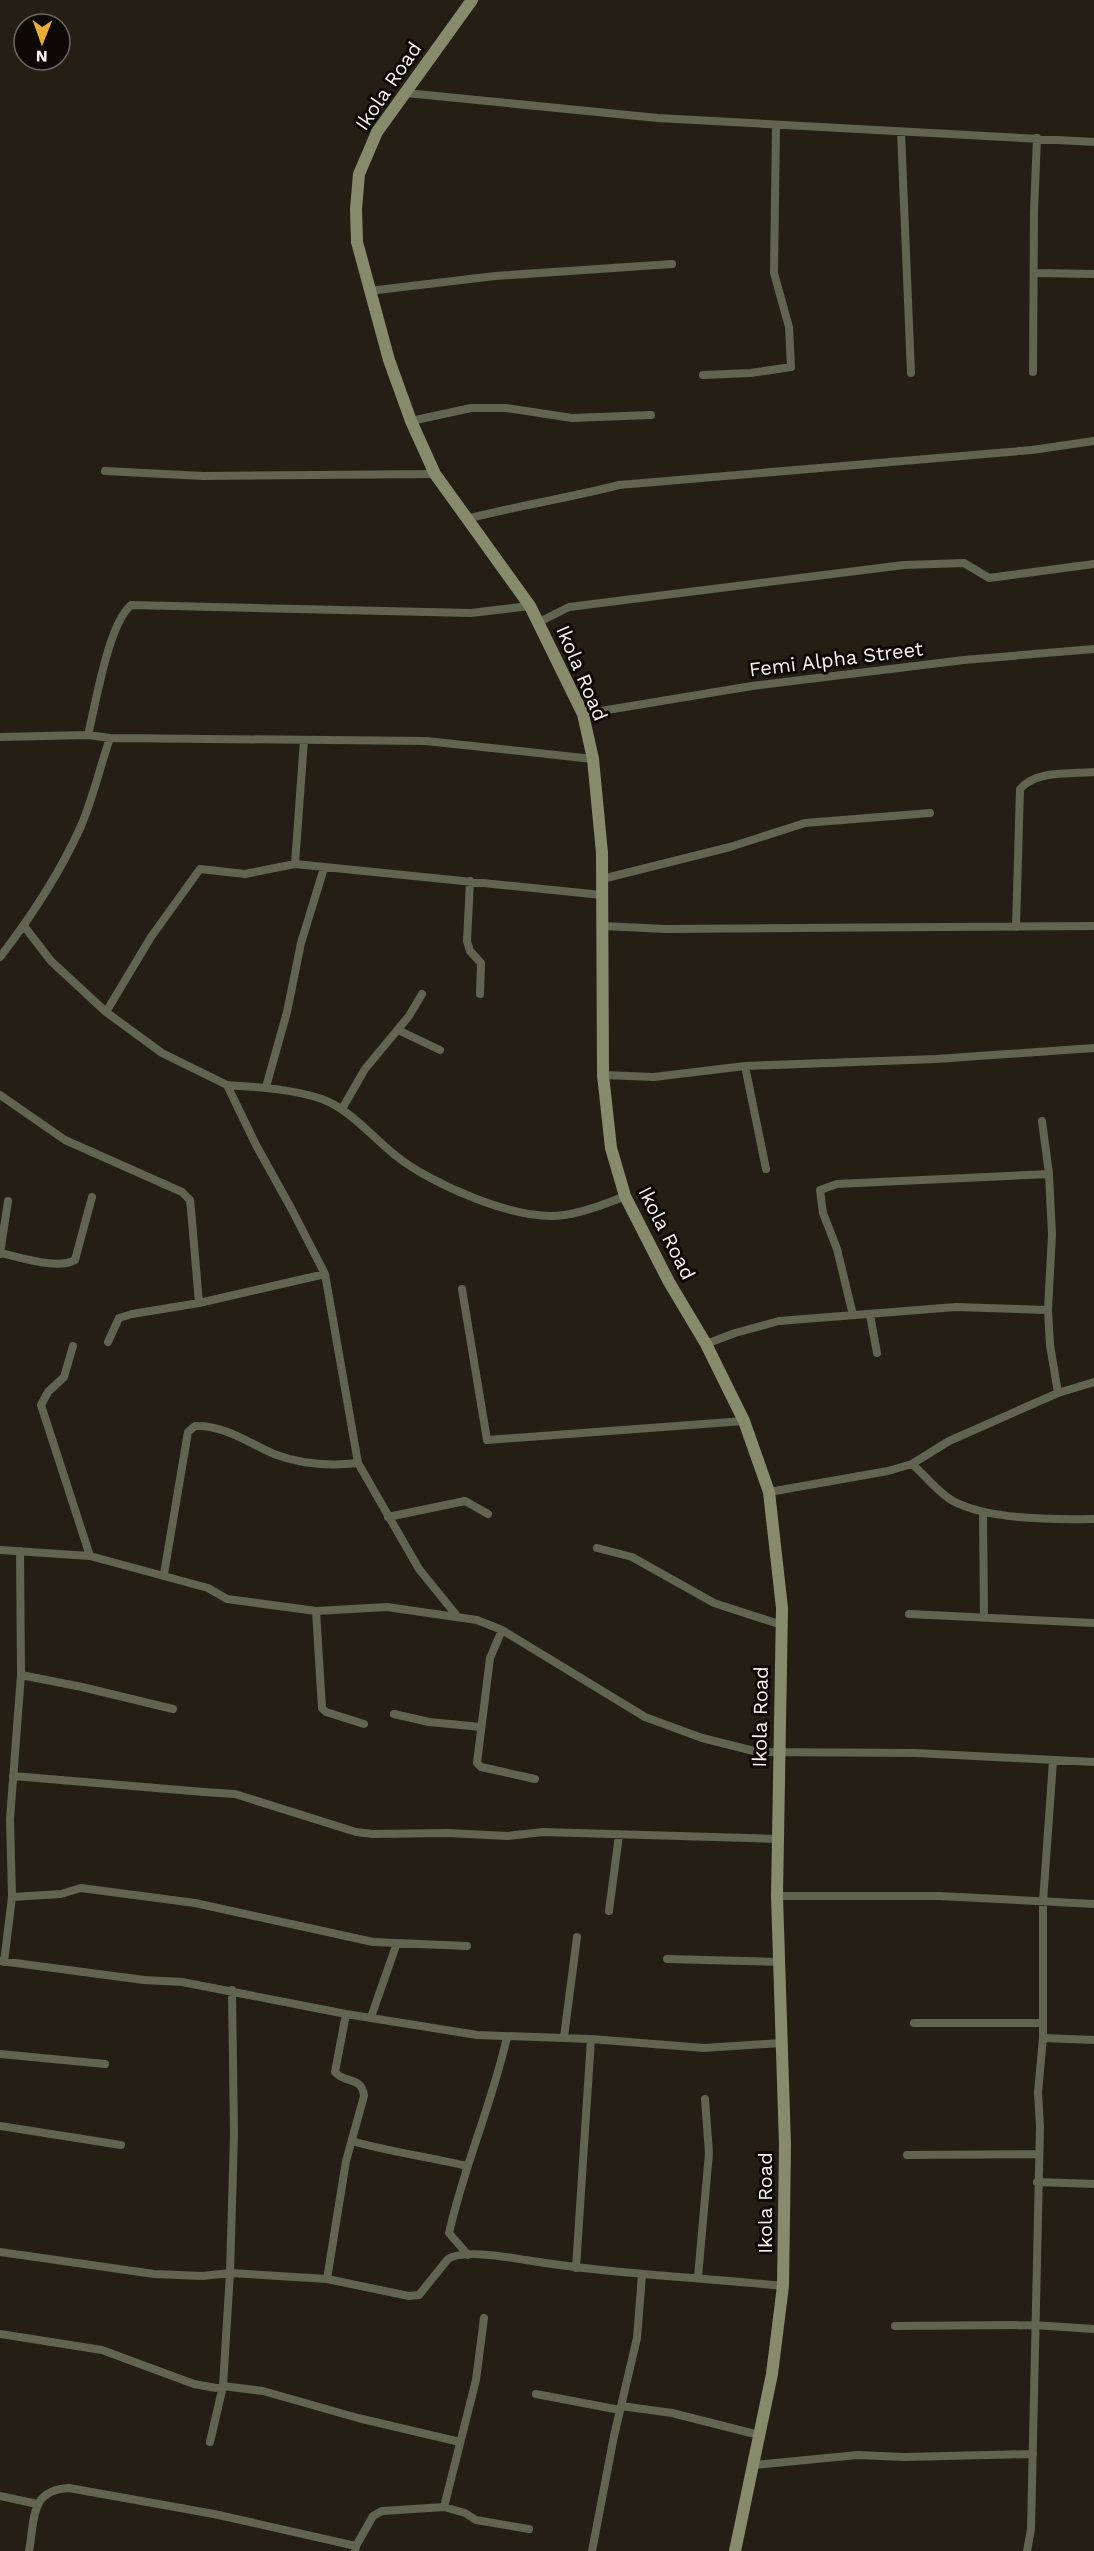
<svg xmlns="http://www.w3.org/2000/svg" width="1094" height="2551" viewBox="0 0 1094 2551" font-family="'Work Sans',sans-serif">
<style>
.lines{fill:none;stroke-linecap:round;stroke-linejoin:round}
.street{stroke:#606451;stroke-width:8}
.secondary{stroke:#868b6c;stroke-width:12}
.labels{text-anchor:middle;stroke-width:6;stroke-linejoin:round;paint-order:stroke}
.street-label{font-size:20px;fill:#f9f3ee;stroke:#0c0906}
</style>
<rect width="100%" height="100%" fill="#251e15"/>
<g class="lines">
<path class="street" d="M406 93 658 118 1094 142
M901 132 911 373
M1034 273 1094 274
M369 291 495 276 672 264
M1033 372 1034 212 1037 138
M703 375 751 373 791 367 789 327 774 273 776 126
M411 421 471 408H506L572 418 651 415
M105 471 203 476 435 474
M466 519C517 506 568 498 619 485L1032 450 1094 441
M539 622 569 607 904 565 964 563 989 578 1094 564
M583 714 752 686 964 660 1094 649
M88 735C96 703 108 625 131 605L471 613 530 606
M0 737 88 735 110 738 426 741 593 759
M295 864 304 740
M602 879 730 847 805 823 930 813
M470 881 467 941 470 951 481 963 480 994
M24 926 51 961 106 1012 162 1053 227 1085 256 1145 291 1208 325 1274 358 1463
M602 926 666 929 1094 926
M1016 927 1020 789C1036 770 1071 774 1094 772
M0 957C31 917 60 873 81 826 93 798 100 767 110 738
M106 1012 151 937 200 869 245 874 295 864 602 895
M398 1030 440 1050
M745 1066 766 1169
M603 1075 654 1077 745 1066 936 1059 1094 1048
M227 1085C258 1087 292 1089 322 1099 351 1110 371 1136 395 1155 430 1184 518 1222 564 1215 585 1212 606 1204 625 1196
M266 1087 287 1012 301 943 324 868
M0 1095 65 1140 182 1192 190 1200 191 1209 199 1303
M342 1109 365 1069 409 1016 422 994
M1042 1121 1049 1174 1052 1234 1048 1310 1050 1345 1058 1393
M0 1253C20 1257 58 1270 75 1260L92 1197
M0 1254 8 1201
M462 1289 487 1440 744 1421
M853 1315 837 1249 823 1213 820 1190 837 1184 1049 1174
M870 1315 877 1353
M108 1342 119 1318 132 1314 199 1303 325 1274
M706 1344 735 1333 779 1321 956 1307 1048 1310
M73 1346 64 1377 48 1392 41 1405 90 1556
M912 1464C925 1475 938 1493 953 1501 988 1520 1054 1520 1094 1519
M769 1492 888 1471 912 1464 949 1441 1058 1393 1094 1382
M983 1512 984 1618
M388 1517 465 1501 488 1514
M597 1548 632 1557 714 1603 782 1625
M0 1550 90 1556 208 1588 227 1599 316 1611 387 1607 477 1620 502 1630 645 1717 702 1738 758 1752 916 1753 1094 1762
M164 1574 188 1432 195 1426C224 1425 249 1443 274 1454 300 1464 331 1466 358 1463L419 1569 457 1616
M316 1611 322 1708 326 1712 364 1724
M909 1614 1094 1623
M502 1630 490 1658 477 1763 481 1767 535 1779
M21 1675 82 1687 173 1709
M394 1714 429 1722 481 1727
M13 1776 204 1792 235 1794 356 1832 373 1834 448 1833 507 1836 543 1832 777 1839
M777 1896H940L1094 1904
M12 1897 61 1894 81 1888 195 1903 373 1942 467 1946
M609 1911 619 1835
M667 1959 779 1962
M0 1961 144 1980 182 1982 346 2014 477 2035 591 2039 704 2048 781 2043
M4 1962 12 1897 10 1819 21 1675 20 1551
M371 2017 397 1943
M914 2023H1043
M564 2037 577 1937
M1043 2038 1094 2040
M0 2054 105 2064
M0 2126 121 2145
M352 2141C390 2152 429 2157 467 2166
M907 2155 1039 2154
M1037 2182 1094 2184
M0 2252 154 2274 202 2276 230 2273 327 2279 409 2296 419 2295 448 2259C463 2249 507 2257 526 2260 611 2274 697 2277 783 2286
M468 2255 449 2233C464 2166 492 2104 507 2037
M576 2268 591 2039
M698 2277 709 2153 705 2099
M327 2279 346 2161 364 2096C362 2076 345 2084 335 2072L346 2014
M895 2326 1034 2325 1094 2329
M0 2334 102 2350 194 2384 216 2388 223 2386 263 2391 358 2418 460 2442
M536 2394 620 2410
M621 2406 672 2413 759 2435
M210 2442 223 2386 230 2273 234 2134 232 1990
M754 2465 858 2455 905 2457 1033 2454
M0 2496 37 2504
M444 2507 476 2380 484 2318
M29 2551C35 2520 29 2490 69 2488L214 2514 356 2546
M355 2551 356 2546 373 2516 382 2511 444 2507 465 2513 476 2520 529 2529
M592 2551 614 2436 637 2338 642 2275
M1027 2551 1031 2529 1040 2127 1038 2092 1043 2038V1902L1053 1761"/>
<path class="secondary" d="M472 0 377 132 359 174 356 209 357 242 389 360 411 421 435 474 530 606 583 714 593 759 602 853 603 1075 611 1148 625 1196 669 1282 706 1344 744 1421 769 1492 782 1608 777 1896 785 2145 783 2286 772 2374 735 2551"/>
</g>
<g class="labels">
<g class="street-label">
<text transform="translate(388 86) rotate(-56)" y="7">Ikola Road</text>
<text transform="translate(836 659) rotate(-7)" y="7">Femi Alpha Street</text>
<text transform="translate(582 673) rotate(67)" y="7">Ikola Road</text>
<text transform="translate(667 1233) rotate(63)" y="7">Ikola Road</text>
<text transform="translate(760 1717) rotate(-89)" y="7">Ikola Road</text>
<text transform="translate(765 2203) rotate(-90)" y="7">Ikola Road</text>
</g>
</g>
<g transform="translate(42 42) rotate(181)"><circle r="28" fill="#0c0906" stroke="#6b6763" stroke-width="1.5"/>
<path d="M0-4.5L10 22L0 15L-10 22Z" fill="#e8ab37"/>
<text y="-9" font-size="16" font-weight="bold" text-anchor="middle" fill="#f9f3ee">N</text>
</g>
</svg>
